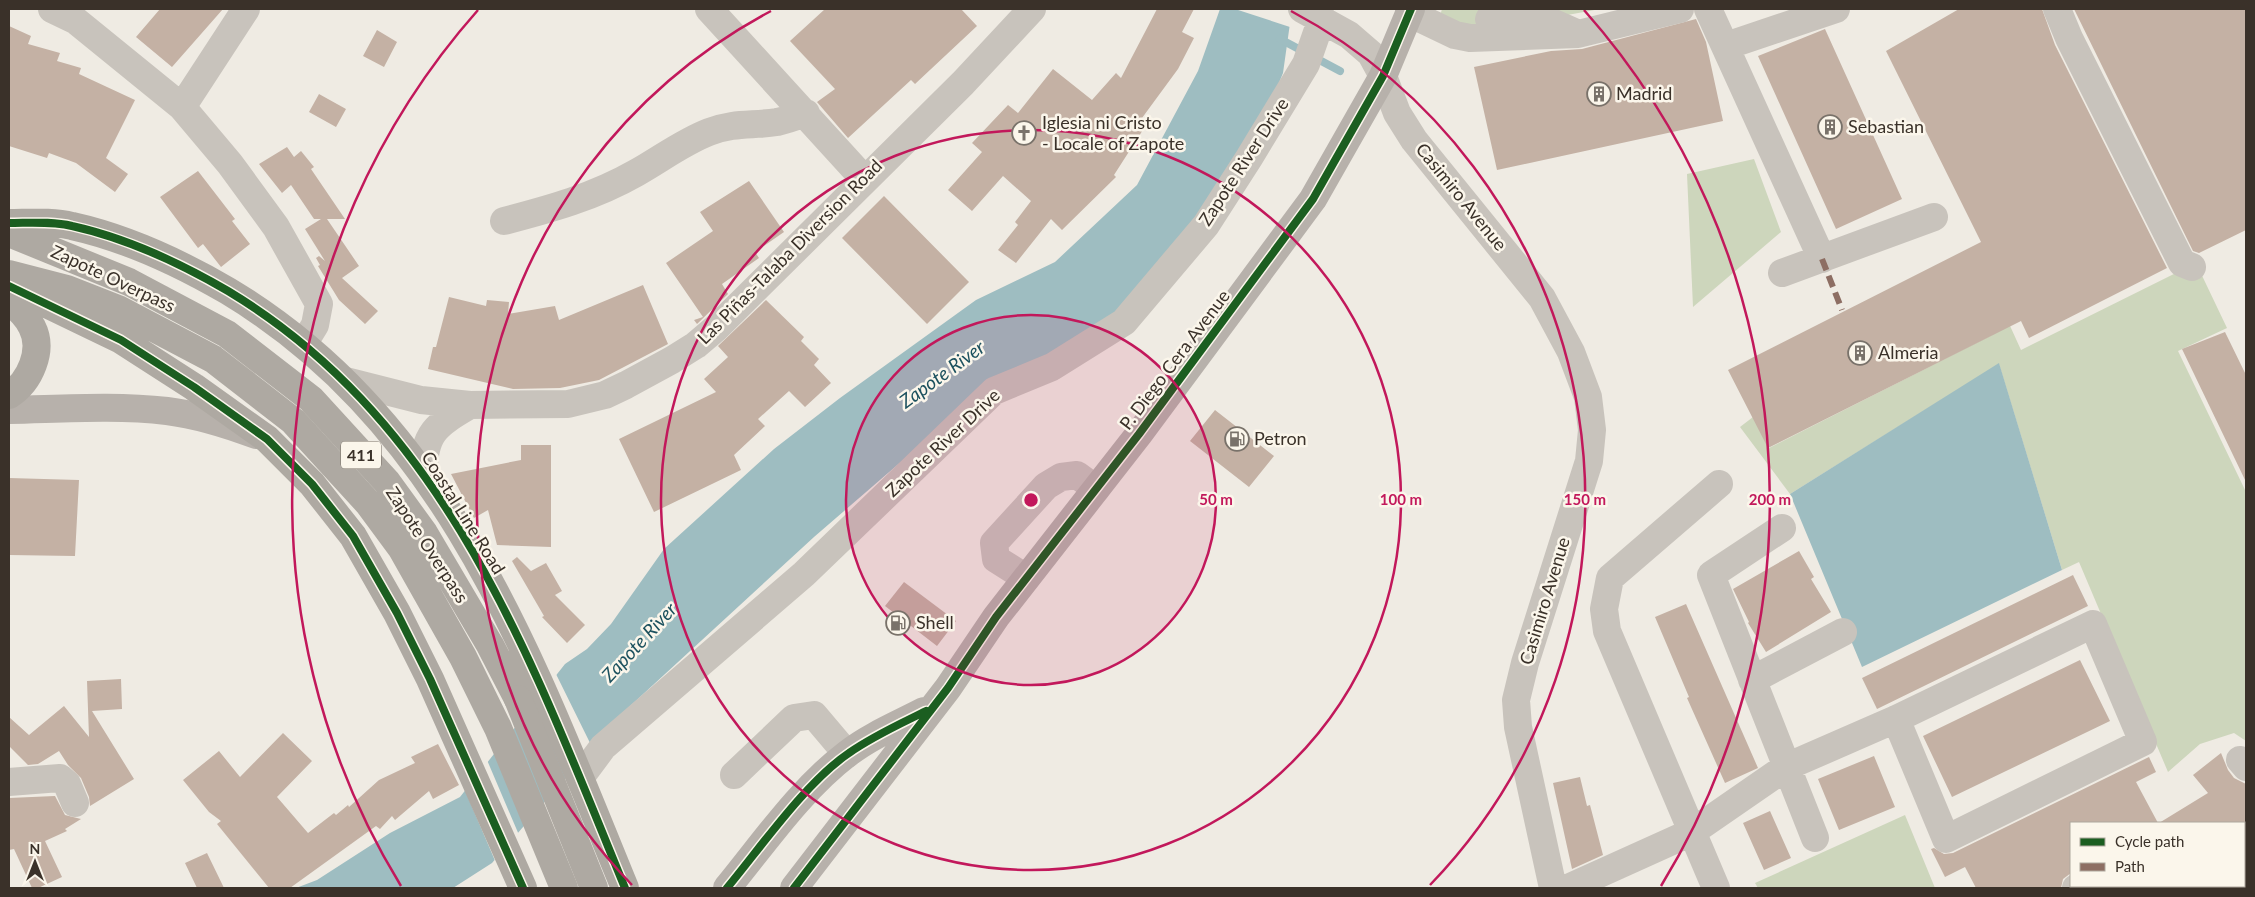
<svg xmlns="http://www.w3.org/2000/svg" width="2255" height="897" viewBox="0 0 2255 897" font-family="Lato,sans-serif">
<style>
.green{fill:#cdd6bc}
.water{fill:#9ebdc1}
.pier{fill:#efebe3}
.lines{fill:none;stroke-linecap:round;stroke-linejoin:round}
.stream{stroke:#9ebdc1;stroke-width:8}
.building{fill:#c4b1a4}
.minor{stroke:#c8c3bc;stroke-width:28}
.major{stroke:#b7b1ab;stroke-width:28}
.highway{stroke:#aea9a2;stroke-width:28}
.highway-bridge{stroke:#aea9a2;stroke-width:28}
.quiet{stroke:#8d6e63;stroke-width:6;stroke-dasharray:12 6;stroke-linecap:butt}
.cycleway-casing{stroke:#fbf6eb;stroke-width:11}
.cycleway{stroke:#1b5e20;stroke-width:8}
.ring{fill:none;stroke:#c2185b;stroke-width:2.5}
.labels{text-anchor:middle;stroke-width:5;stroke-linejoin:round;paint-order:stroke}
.shield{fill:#fbf6eb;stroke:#746c63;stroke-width:1}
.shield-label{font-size:16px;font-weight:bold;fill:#3a3129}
.poi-label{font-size:18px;fill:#3a3129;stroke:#fbf6eb;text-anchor:start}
.street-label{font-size:18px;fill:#3a3129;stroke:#fbf6eb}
.water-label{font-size:19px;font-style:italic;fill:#1c515e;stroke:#fbf6eb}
.centre{fill:#c2185b;stroke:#fbf6eb;stroke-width:2.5}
.ring-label{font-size:15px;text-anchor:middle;font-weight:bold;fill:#c2185b;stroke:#fbf6eb;stroke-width:5;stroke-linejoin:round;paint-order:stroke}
</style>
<rect width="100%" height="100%" fill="#efebe3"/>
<path class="green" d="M1442 9H1600L1459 35 1438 23Z
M1754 159 1781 232 1693 307 1687 174Z
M2196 263 2227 328 2178 351 2246 492V741L2234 733 2200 744 2168 772 2079 562 2062 570 1999 364 1790 494 1740 427 1753 417 1769 448 1992 335 1991 284 2021 350Z
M1905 815 1935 888H1758L1755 883Z"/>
<path class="water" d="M1220 9H1292L1283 73 1267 112 1195 218 1116 312 917 448 814 537 615 720 492 863 453 888H296L317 880 390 833 460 797 565 664 587 649 611 624 664 549 774 449 840 398 976 300 1055 262 1137 185 1198 71Z
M1999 363 2062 570 1862 667 1790 494Z"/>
<path class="pier" d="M1235 9H1295L1293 28Z
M555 672 593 749 568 779 533 701Z
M487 760 519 835 496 863 464 788Z"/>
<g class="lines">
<path class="stream" d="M1280 39 1340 71"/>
</g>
<path class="building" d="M160 9H223L172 67 136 37Z
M825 9H961L977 26 915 84 911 80 848 138 817 102 835 89 790 41Z
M1157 9H1194L1182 32 1194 38 1178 69 1142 118 1148 122 1114 175 1116 177 1062 230 1051 219 1016 263 998 250 1018 225 1015 222 1031 201 1003 176 972 211 948 190 982 152 972 143 1008 105 1018 113 1053 69 1092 100 1116 73 1121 78Z
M1959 9H2042L2055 45 2167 268 2029 338 2021 321 1768 448 1728 370 1981 242 1886 51Z
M2074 9H2246V230L2199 253 2193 251Z
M1696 19 1706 42 1723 121 1497 170 1474 67 1551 51 1582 49Z
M9 26 31 36 28 44 60 53 57 61 81 68 79 74 135 100 106 158 128 174 115 192 76 163 49 153 47 158 9 146Z
M1825 29 1902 199 1836 229 1758 56Z
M377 30 397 42 384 67 363 56Z
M319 94 346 109 336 127 309 112Z
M287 147 294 157 301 151 314 167 311 169 345 219H327L359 266 342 278 378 311 365 324 339 300 318 266 320 265 316 258 319 256 325 261 305 229 321 219H314L291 185 282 193 259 164Z
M198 171 235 219 232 221 250 244 221 267 203 244 198 248 160 197Z
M749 181 784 232 755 252 759 258 722 284 728 294 697 324 694 320 703 317 666 263 713 231 700 212Z
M884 196 969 282 927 324 842 238Z
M643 285 668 344 599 380 560 388 513 389 428 369 433 347H436L449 297 486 306 487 300 509 302 508 314 555 306 559 320Z
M766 300 804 337 801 341 819 359 814 365 831 383 805 407 789 391 758 419 765 426 734 455 741 470 654 512 619 439 716 392 704 379 728 357 718 346Z
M2225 332 2246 375V482L2182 349Z
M1215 410 1274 456 1249 487 1190 441Z
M521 445H551V547L497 545 488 510 474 518 451 474 521 460Z
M9 478 79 480 75 556 9 555Z
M1799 551 1814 577 1811 579 1831 612 1766 652 1748 623 1749 622 1733 589Z
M517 557 531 571 546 563 562 591 555 595 585 625 567 643 542 617 544 616 512 561Z
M2073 575 2088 606 1877 709 1862 678Z
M904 582 956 621 937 646 885 606Z
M1686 604 1758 768 1725 783 1687 698 1689 697 1655 617Z
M2080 660 2110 721 1952 797 1923 736Z
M121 679 122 709 92 711 134 779 90 806 89 797 81 778 68 765 59 751 38 764 28 765 9 746V717L29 735 64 706 89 737 87 681Z
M283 733 312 761 277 797 308 833 334 813 336 815 348 805 349 807 379 780 415 763 411 757 438 744 459 785 433 799 429 791 395 820 392 816 380 829 376 826 290 888H269L217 824 221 821 209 812 183 780 219 751 240 777Z
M2221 753 2228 770 2234 778 2246 784V823H2159L2208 793 2193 775Z
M1874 756 1895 807 1839 830 1818 779Z
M2149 757 2156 772 2136 782 2158 823H2071V873L2063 879 2061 888H1976L1965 867 1945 877 1931 849 1934 848 1944 854 1953 853Z
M1580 777 1587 806 1590 805 1603 855 1572 869 1553 783Z
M55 796 65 815 81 819 65 829 67 831 45 841 62 877 38 888H32L14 849 9 850V798Z
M1770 811 1791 858 1764 870 1743 823Z
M207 853 224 888H197L185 863Z"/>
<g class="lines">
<path class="minor" d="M52 9 75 20 182 107 230 164 276 227 319 304 315 325 304 343
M709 9 864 179
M1302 9 1349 35 1371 54 1383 76 1397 113 1414 140 1542 298 1571 352 1588 397 1592 430 1589 461 1525 663 1516 700 1518 727 1553 888
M1708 9 1822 259
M2057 9 2069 38 2182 263 2192 267
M1409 13 1455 35 1470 38 1578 34 1680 9
M1489 19 1520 15 1538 16 1572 31
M1726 46 1836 9
M182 107 246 9
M504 221C550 209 594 197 636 173 661 159 683 142 709 132 735 122 752 126 777 122 786 120 796 116 806 113
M1782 273 1934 217
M346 381 421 400 470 405 568 404 605 395 626 385 672 360 696 345 716 328 963 83 1032 9
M424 475C423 433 436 425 470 405
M1782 528 1711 575 1815 838
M1026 578 996 559 994 543 1046 486 1061 477 1077 475 1096 489
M1752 680 1843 632
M2240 760 2246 767
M734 775 794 718 814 715 847 754
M580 778 603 747 804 574 994 391 1052 367 1124 322 1206 225 1249 158 1306 64 1322 18
M9 782 60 778 67 784 75 803
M2189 886 2190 888
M1568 888 1692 832 1786 767 1896 719 2093 624 2143 742 1946 839 1896 719
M1716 888 1607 631 1604 609 1610 578 1719 484
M2076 888 2080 886
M2230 888 2234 886"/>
<path class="major" d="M9 410C61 409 115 405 167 411 198 415 227 424 256 435
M727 888C764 843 800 790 847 754 870 736 899 724 924 711
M794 888 948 688 996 617 1139 434 1313 199 1383 76 1411 9"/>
<path class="highway" d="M9 223C29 223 52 221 72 226 126 238 180 263 228 291 449 424 532 662 625 888
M9 233 129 282 227 334 311 399 387 482 424 533 490 645 518 699
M9 274 67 289 118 309 213 359 293 421 368 503 402 549 463 657 498 728 564 888
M9 286 121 340 194 387 267 439 312 484 353 536 397 613 430 679 523 888
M9 301C18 308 27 316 32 327 44 350 30 382 9 395"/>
<path class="highway-bridge" d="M518 699 594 888"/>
<path class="quiet" d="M1822 259 1842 310"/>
<g class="cycleway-casing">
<path id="cycleway" d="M9 223C29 223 52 221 72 226 126 238 180 263 228 291 449 424 532 662 625 888
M9 286 121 340 194 387 267 439 312 484 353 536 397 613 430 679 523 888
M727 888C761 847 806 782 849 753 873 736 900 724 926 711
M794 888 948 688 996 617 1139 434 1313 199 1383 76 1411 9"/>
</g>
<use href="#cycleway" class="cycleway"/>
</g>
<circle cx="1031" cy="500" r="185" fill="#c2185b" fill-opacity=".12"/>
<g class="ring">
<circle cx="1031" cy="500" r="185"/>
<circle cx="1031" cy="500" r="370"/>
<path d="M632 885A554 554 0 0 1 771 11M1291 11A554 554 0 0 1 1430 885"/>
<path d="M401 886A739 739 0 0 1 478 10M1584 10A739 739 0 0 1 1661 886"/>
</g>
<defs>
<g id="building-ring" transform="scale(1.25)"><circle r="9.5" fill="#fbf6eb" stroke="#79726a" stroke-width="1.5"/><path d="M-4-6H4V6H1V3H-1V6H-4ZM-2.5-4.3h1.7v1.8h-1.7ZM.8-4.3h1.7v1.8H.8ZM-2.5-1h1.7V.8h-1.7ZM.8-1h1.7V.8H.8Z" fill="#79726a"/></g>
<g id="church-ring" transform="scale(1.25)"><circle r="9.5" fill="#fbf6eb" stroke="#79726a" stroke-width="1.5"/><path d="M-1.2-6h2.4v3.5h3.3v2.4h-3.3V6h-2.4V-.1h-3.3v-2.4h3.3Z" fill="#79726a"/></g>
<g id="fuel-ring" transform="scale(1.25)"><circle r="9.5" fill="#fbf6eb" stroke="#79726a" stroke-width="1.5"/><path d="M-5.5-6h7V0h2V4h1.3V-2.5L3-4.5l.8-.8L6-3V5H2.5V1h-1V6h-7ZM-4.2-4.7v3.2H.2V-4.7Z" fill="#79726a"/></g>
</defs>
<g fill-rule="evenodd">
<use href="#building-ring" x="1599" y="94"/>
<use href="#building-ring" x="1830" y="127"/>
<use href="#church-ring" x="1024" y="133"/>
<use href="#building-ring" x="1860" y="353"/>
<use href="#fuel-ring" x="1237" y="439"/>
<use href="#fuel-ring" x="898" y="623"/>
</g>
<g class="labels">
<rect class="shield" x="341" y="441.5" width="40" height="27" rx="4"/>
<g class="shield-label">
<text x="361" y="461">411</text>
</g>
<g class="poi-label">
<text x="1616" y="100">Madrid</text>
<text x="1042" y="129">Iglesia ni Cristo<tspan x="1042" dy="21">- Locale of Zapote</tspan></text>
<text x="1848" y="133">Sebastian</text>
<text x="1878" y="359">Almeria</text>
<text x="1254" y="445">Petron</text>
<text x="916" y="629">Shell</text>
</g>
<g class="street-label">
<text transform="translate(1244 162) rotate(-57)" y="6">Zapote River Drive</text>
<text transform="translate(1461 197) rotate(51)" y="6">Casimiro Avenue</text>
<text transform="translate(790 252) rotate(-45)" y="6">Las Piñas-Talaba Diversion Road</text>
<text transform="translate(113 279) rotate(25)" y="6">Zapote Overpass</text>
<text transform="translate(1175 360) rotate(-53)" y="6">P. Diego Cera Avenue</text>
<text transform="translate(943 443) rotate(-43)" y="6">Zapote River Drive</text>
<text transform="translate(463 513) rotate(58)" y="6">Coastal Line Road</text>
<text transform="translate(427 545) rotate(57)" y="6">Zapote Overpass</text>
<text transform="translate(1545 601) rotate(-73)" y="6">Casimiro Avenue</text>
</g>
<g class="water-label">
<text transform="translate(942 374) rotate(-36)" y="7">Zapote River</text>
<text transform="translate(639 642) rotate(-47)" y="7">Zapote River</text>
</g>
</g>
<circle cx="1031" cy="500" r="8" class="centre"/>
<g class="ring-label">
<text x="1216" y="505">50 m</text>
<text x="1401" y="505">100 m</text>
<text x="1585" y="505">150 m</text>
<text x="1770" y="505">200 m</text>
</g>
<rect width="2255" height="897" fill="none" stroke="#3a3129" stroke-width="20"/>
<rect x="2070" y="822" width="175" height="65" fill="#fbf6eb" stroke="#aea79d"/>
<rect x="2080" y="838" width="25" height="8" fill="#1b5e20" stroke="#aea79d"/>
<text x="2115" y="847" font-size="15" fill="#3a3129">Cycle path</text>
<rect x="2080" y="863" width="25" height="8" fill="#8d6e63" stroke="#aea79d"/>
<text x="2115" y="872" font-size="15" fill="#3a3129">Path</text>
<g transform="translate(35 862)" stroke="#fbf6eb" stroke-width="4" paint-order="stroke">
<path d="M0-4L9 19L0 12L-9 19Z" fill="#3a3129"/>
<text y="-8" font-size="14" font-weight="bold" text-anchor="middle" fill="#3a3129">N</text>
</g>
</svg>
